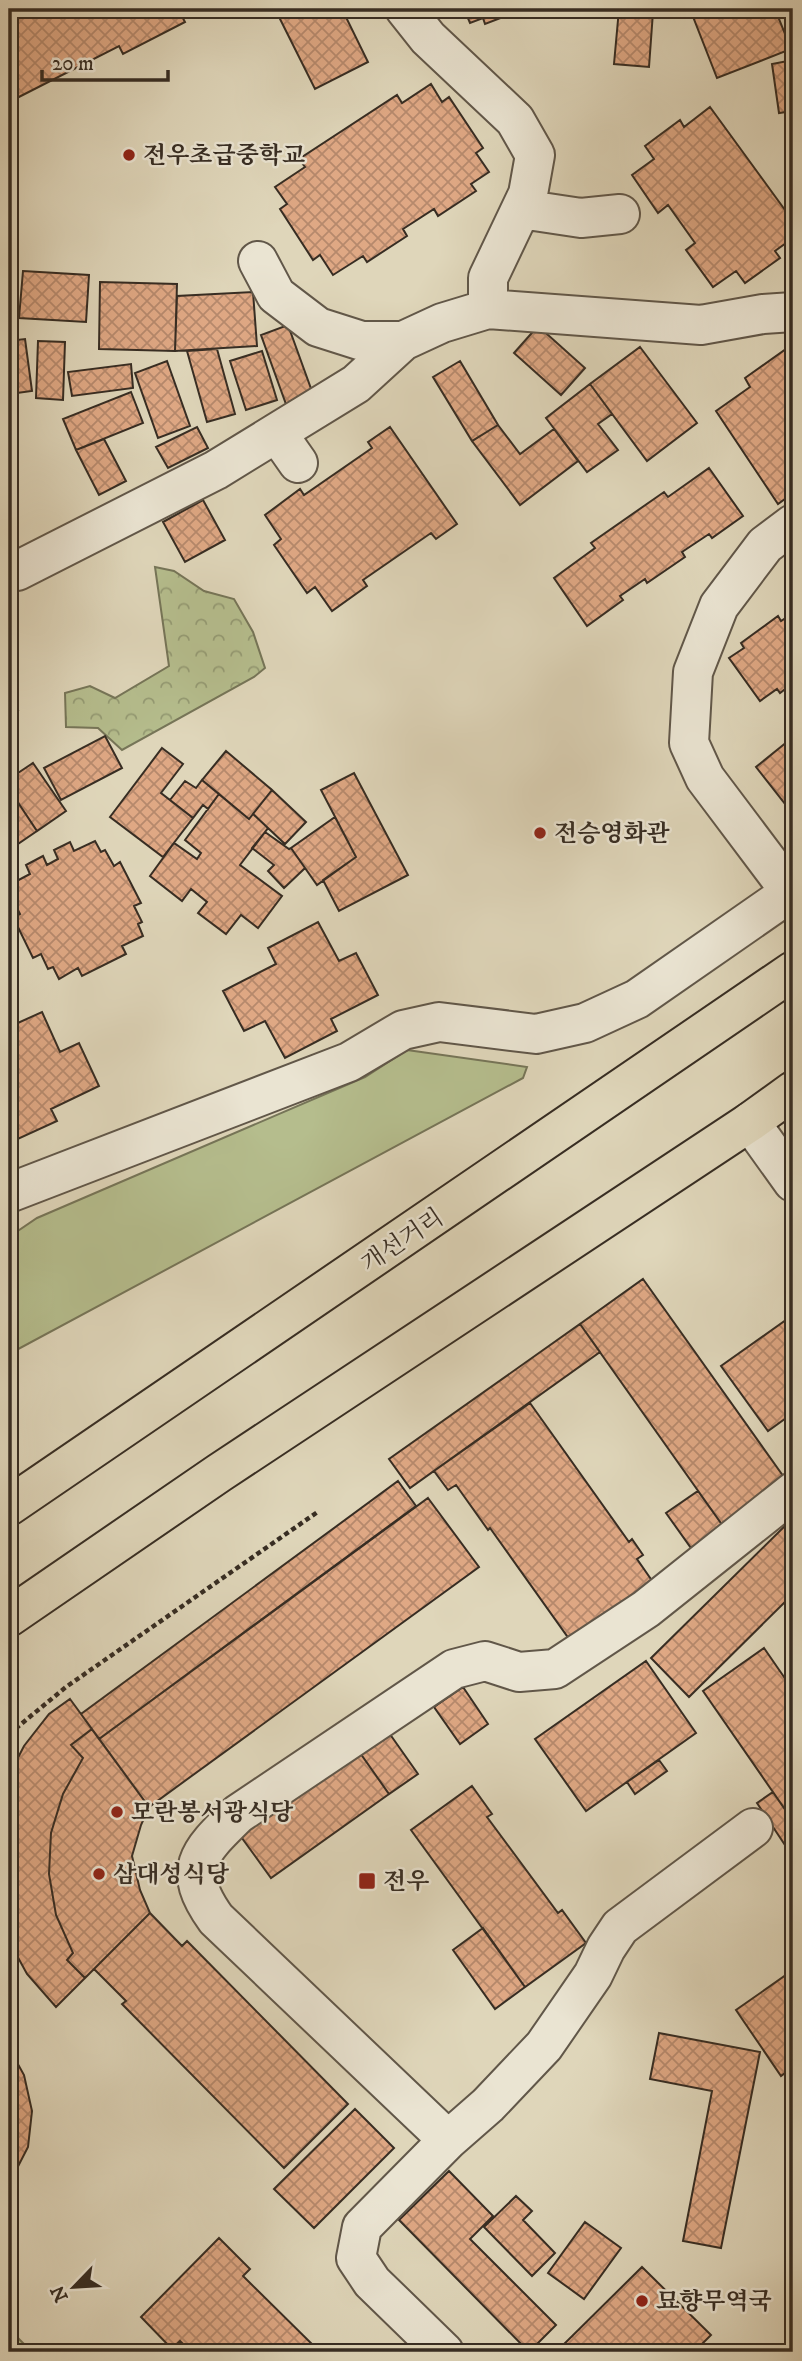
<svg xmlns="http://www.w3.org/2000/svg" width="802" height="2361" viewBox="0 0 802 2361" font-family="'IM FELL DW Pica','Noto Serif KR',serif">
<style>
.green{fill:#b5bd8d;stroke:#767558;stroke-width:2}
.forest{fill:url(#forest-crowns);stroke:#767558;stroke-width:2}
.building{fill:url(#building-cross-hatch);stroke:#372d23;stroke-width:2}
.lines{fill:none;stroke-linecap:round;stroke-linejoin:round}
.minor-casing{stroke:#615749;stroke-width:42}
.major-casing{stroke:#372d23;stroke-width:42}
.path{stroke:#372d23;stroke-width:4.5;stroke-dasharray:5 3.5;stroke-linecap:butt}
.minor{stroke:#eae4d2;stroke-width:38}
.major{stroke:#dfd6ba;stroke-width:38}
.poi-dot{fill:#8f2418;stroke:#eae4d2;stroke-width:2.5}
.labels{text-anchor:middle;stroke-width:5;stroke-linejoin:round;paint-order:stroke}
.poi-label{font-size:24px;font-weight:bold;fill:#372d23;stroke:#eae4d2;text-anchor:start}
.street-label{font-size:24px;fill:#372d23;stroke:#eae4d2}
</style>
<defs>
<pattern id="forest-crowns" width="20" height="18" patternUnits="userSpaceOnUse" patternTransform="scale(1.75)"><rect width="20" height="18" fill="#b5bd8d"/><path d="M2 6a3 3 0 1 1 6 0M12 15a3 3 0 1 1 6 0" fill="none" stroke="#949a73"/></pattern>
<pattern id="building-cross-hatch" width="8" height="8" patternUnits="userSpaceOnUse" patternTransform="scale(1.75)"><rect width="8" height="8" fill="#dfa884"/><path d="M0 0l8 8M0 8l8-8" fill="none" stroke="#b6896c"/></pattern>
</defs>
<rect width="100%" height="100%" fill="#dfd6ba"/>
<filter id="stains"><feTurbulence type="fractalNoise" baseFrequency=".00286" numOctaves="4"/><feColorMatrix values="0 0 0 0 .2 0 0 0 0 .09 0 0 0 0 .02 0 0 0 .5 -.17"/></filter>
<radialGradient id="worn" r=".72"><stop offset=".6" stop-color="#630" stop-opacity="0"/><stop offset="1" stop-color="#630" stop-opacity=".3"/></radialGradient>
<path class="green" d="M407 1050 527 1067 523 1078 9 1354V1237L37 1218 365 1077Z
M9 2329 32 2352H9Z"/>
<path class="forest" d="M155 567 174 571 204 591 234 599 253 632 265 668 254 677 122 750 98 728 66 727 65 693 90 686 115 698 169 666Z"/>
<path class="building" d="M9 9H178L185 22 123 54 119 46 9 102Z
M275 9H342L368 62 315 89Z
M464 9H524L485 24 483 18 470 23Z
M619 9 653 12 649 67 614 64Z
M690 9H775L791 49 717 78Z
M793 60V111L779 113 772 64Z
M431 84 442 102 449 97 483 148 476 153 489 172 471 184 476 191 438 216 434 209 403 229 407 236 367 262 363 256 333 275 320 255 313 260 280 209 287 204 275 187 305 167 299 159 397 95 402 103Z
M710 107 793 221V238L775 251 780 258 745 283 736 271 713 287 686 250 695 243 668 205 658 213 632 175 654 159 645 146 680 120 684 127Z
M23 271 89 275 86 322 19 318Z
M100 282 177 284 175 351 99 349Z
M253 292 257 346 175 351 177 296Z
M288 325 314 397 287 407 261 335Z
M538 326 585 368 561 395 514 353Z
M25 339 32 391 9 394V341Z
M38 341 65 342 63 400 36 398Z
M793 344V493L778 504 716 411 750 387 745 378Z
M640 347 697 423 647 461 590 384Z
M217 349 235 414 207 422 187 351Z
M262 351 277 400 246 410 230 361Z
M167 361 190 426 158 438 135 373Z
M460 361 498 425 472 441 433 377Z
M131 364 133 388 72 396 68 372Z
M590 384 612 414 598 424 618 450 587 472 546 418Z
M131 392 143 423 76 450 63 419Z
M498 425 520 454 554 429 578 461 520 505 472 441Z
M197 427 208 448 168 468 156 447Z
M390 427 457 524 436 539 431 533 363 580 367 586 332 611 315 587 307 593 274 545 281 539 265 515 300 489 304 495 372 448 368 442Z
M104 439 126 481 99 495 76 450Z
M709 468 743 516 712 538 709 534 682 552 685 557 647 583 645 579 620 596 623 600 587 626 554 578 595 548 591 543 664 492 668 497Z
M203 500 225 540 185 562 163 522Z
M793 613V683L780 693 777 689 760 701 729 658 744 648 741 643 778 616 781 621Z
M9 692 18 710 9 714Z
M105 736 122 768 61 800 44 768Z
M793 737V814L756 767Z
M162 748 183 764 161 793 193 818 163 857 110 817Z
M226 751 272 790 249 819 202 780Z
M33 763 66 811 37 831 9 789V779Z
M354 773 408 875 339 911 323 880 356 857 321 790Z
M202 780 219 794 208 809 203 805 193 818 170 800 185 781 196 788Z
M9 789 37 831 9 850Z
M272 790 306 822 285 844 253 814Z
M219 794 249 819 253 814 268 828 240 865 282 896 258 928 241 915 226 934 198 913 207 902 191 889 182 901 150 876 174 843 197 859 201 853 185 840Z
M335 817 356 857 317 885 291 848Z
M265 832 289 849 291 848 305 868 284 888 268 871 274 865 252 848Z
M95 841 101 852 105 850 114 866 120 862 141 903 134 906 142 922 138 924 143 936 122 946 126 954 82 976 78 968 59 979 53 967 48 969 41 954 33 958 13 917 20 914 12 898 16 895 11 884 30 874 26 865 43 856 47 865 58 859 54 850 70 842 74 851Z
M318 922 339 961 356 953 378 995 331 1019 337 1031 285 1058 265 1021 244 1031 223 991 276 964 268 948Z
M42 1012 60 1052 79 1043 99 1086 51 1109 57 1121 9 1143V1027Z
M643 1279 786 1480 723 1526 580 1324Z
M793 1315V1413L768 1431 721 1366Z
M580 1324 600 1352 410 1488 389 1459Z
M530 1403 629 1542 632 1539 643 1555 637 1559 655 1585 572 1643 490 1528 488 1530 456 1485 448 1490 434 1471Z
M398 1481 416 1506 99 1739 81 1714Z
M698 1491 723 1526 691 1548 666 1513Z
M428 1498 479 1567 149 1807 99 1739Z
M793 1518V1594L689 1697 651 1658Z
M764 1648 793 1690V1821L703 1691Z
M646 1661 696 1733 586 1811 535 1739Z
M463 1687 488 1724 460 1744 434 1707Z
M70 1699 92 1729 71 1745 83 1758 63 1794 51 1833 49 1874 56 1915 73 1953 67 1960 85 1978 56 2007 27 1974 9 1941V1775L24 1746 49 1714Z
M92 1729 149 1807 141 1825 132 1856 140 1890 150 1913 85 1978 67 1960 73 1953 56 1915 49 1874 51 1833 63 1794 83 1758 71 1745Z
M387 1730 418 1774 389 1794 358 1750Z
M358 1750 389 1794 271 1878 239 1834Z
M659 1760 667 1771 635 1794 627 1782Z
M472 1786 492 1814 487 1817 558 1913 562 1910 586 1943 525 1987 411 1830Z
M773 1792 793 1821V1839L785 1845 757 1803Z
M150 1913 182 1946 187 1941 348 2104 284 2168 122 2004 126 2001 94 1969Z
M483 1928 525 1987 495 2009 453 1950Z
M793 1970V2067L781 2076 736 2010Z
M659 2033 760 2052 721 2248 683 2241 712 2091 650 2079Z
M9 2048 24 2075 32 2111 28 2147 9 2184Z
M355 2109 394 2148 314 2228 274 2189Z
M449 2171 493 2216 470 2239 556 2325 529 2352 399 2220Z
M516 2196 532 2211 523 2220 555 2253 532 2276 484 2227Z
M585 2222 621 2248 584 2299 548 2273Z
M219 2238 250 2269 243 2276 320 2352H191L180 2341 172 2349 141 2317Z
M642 2267 711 2335 694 2352H556Z"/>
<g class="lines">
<g class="minor-casing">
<path id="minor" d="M405 9 428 38 515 120 535 155 528 194 488 278V309
M521 209 581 218 620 214
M258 261 276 295 318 327 362 341H403L442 323 488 309 701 325 763 314 793 312
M277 433 298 463
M793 524 765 545 719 606 693 672 689 743 705 778 793 895
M17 571 216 470 356 384 403 341
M750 1122 793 1182
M9 1193 349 1062 403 1030 439 1022 536 1034 585 1023 637 999 791 892
M448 2140 216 1919C180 1869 199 1852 238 1814L454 1669 485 1661 519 1672 555 1669 646 1609 793 1492
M444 2352 372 2282 356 2258 362 2227 448 2140 488 2105 544 2046 593 1975 606 1948 620 1927 753 1828"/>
</g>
<g class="major-casing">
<path id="major" d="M9 1506 793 971
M9 1617 219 1473 750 1122 793 1091"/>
</g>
<path class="path" d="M9 1734 66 1687 319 1511"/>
<use href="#minor" class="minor"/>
<use href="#major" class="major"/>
</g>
<g class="poi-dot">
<circle cx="129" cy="155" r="7"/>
<circle cx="540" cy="833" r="7"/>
<circle cx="117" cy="1812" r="7"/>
<circle cx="99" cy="1874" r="7"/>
<rect x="358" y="1872" width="18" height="18" rx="3.5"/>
<circle cx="642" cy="2301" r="7"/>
</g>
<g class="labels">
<g class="poi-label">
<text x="143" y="163">전우초급중학교</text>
<text x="554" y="841">전승영화관</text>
<text x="131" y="1820">모란봉서광식당</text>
<text x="113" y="1882">삼대성식당</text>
<text x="383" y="1889">전우</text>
<text x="656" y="2309">묘향무역국</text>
</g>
<g class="street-label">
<text transform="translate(402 1240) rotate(-34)" y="8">개선거리</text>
</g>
</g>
<rect width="802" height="2361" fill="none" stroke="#dfd6ba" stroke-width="35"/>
<rect x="10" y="10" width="781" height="2340" fill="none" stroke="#372d23" stroke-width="3.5"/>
<rect x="18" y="18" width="767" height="2326" fill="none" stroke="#372d23" stroke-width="2"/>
<g transform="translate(74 2287) rotate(245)" stroke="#eae4d2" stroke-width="5" paint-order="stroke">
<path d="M0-5L12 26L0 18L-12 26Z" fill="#372d23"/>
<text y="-10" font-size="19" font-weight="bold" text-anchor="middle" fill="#372d23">N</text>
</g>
<path d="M42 70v10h126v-10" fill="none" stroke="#372d23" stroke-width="3.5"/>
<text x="52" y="70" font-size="21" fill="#372d23" stroke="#eae4d2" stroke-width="5" paint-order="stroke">20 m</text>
<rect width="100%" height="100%" filter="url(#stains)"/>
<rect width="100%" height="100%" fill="url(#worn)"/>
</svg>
